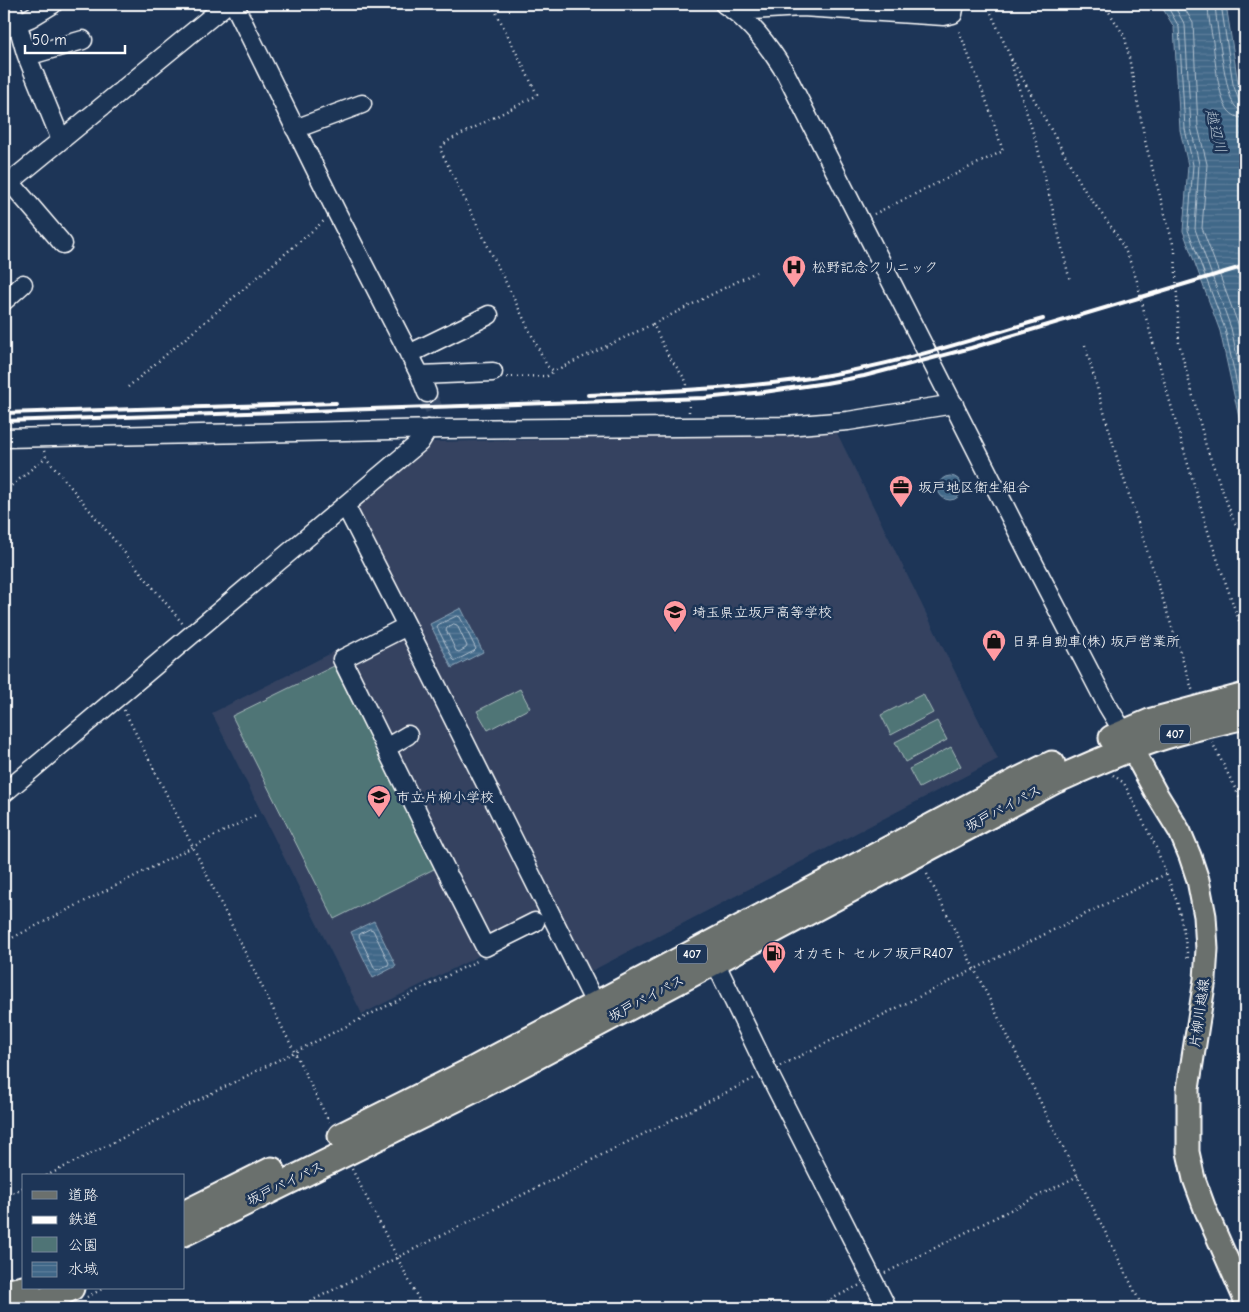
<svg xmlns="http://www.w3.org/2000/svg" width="1249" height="1312" viewBox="0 0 1249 1312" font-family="'Comic Neue','Klee One',sans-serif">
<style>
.built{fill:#344361}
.park{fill:#4f7476;stroke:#a7baba}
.water{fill:url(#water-rules);stroke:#8ca4b8}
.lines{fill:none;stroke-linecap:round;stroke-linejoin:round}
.shore{stroke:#b3c2cf;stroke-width:1}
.minor-tunnel{stroke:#344968;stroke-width:18;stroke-dasharray:18 9;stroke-linecap:butt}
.minor-casing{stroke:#fff;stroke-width:21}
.major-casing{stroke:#fff;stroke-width:25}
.highway-casing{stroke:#fff;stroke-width:29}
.path{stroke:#fff;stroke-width:2.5;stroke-dasharray:1 4;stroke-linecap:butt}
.minor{stroke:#1d3557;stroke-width:18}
.major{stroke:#6b706d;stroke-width:21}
.highway{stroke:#6b706d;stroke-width:25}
.rail{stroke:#fff;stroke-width:4}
.labels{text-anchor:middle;stroke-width:5;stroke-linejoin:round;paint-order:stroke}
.shield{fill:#1d3557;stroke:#bbc2cd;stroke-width:1}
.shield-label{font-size:12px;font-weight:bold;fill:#fff}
.poi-label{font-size:14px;fill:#fff;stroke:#1d3557;text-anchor:start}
.street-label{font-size:14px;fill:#fff;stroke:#1d3557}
.water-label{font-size:15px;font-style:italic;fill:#b3c2cf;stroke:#1d3557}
</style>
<defs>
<pattern id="water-rules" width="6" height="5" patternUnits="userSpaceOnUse" patternTransform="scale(1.25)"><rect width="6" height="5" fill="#406788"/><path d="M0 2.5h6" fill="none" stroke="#5d7e9a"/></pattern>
</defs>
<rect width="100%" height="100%" fill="#1d3557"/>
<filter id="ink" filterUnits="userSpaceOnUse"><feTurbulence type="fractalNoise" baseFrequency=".02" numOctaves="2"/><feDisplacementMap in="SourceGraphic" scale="10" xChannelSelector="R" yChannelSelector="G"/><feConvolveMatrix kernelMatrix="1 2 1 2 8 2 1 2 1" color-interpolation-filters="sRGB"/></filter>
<g filter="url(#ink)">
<path class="built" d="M837 433 998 759 582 976 353 508 431 442Z
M395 621 545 923 362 1014 212 713Z"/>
<path class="park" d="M334 666 436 868 334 919 232 716Z
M520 689 530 708 488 730 477 711Z
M923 694 933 713 891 735 881 715Z
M937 721 947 740 905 762 895 742Z
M951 747 961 766 919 788 909 769Z"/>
<path class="water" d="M1160 4H1226L1238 83 1245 106V445L1220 331 1183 231 1188 165 1180 130 1174 27Z
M938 488a12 12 0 1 1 24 0a12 12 0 1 1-24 0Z
M461 608 483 652 452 668 430 624Z
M374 921 396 966 373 978 351 932Z"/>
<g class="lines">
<path class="shore" d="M1166 4 1179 27 1185 129 1193 165 1188 230 1225 329 1245 422
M1173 4 1185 25 1191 128 1199 164 1195 229 1231 328 1245 393
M1182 4 1193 23 1198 127 1207 164 1202 228 1238 324 1245 358
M1208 4C1208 17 1211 30 1213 42 1215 60 1218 96 1228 110 1233 116 1238 118 1245 118
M1215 4C1216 20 1226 97 1235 106 1238 110 1241 110 1245 110
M1221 4 1233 84 1239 101 1241 104H1245
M457 616 460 617 476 649 474 651 455 661 453 659 437 627 438 625Z
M454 624 457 625 467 646 466 648 459 652 456 651 446 630 447 628Z
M370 929 373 930 389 963 388 965 377 970 375 969 359 936 360 934Z"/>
<path class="minor-tunnel" d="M427 393 436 414"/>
<g class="minor-casing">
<path id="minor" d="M10 4C18 20 21 38 27 56 38 84 50 112 61 140
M234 4 336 211 420 375 427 393
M724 4C750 20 769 46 785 72L1030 556 1107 705 1124 733
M736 11 802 7 944 16 953 14 955 4
M4 29 30 18 53 4
M27 56 83 40
M295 129 362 104
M10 182 63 244
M4 187 227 4
M4 301 23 284
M409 354 489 315
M420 375 493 372
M4 438 442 429 786 426 848 421 954 404
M345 505 407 626 596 1005
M407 626 342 659 447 872
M386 748 408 735
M4 793 420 442 428 429
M450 878 485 947 535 922
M715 962 768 1072 887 1308"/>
</g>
<g class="major-casing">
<path id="major" d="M1124 734 1156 793 1180 832 1190 856 1198 880 1205 916 1207 949 1205 979 1188 1089V1152L1194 1179 1205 1209 1245 1300"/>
</g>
<g class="highway-casing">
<path id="highway" d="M1112 738 1152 721 1245 696
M341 1136 467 1073 1019 780 1052 764
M184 1214 272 1170
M184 1233 475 1089 1054 781C1088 766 1123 750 1159 738 1187 729 1216 723 1245 716
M4 1293 28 1288
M29 1308 71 1288"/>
</g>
<path class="path" d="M492 4 537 94 536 96 448 141 442 146 441 151 547 366 554 371 653 324
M987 4 1010 56 1085 191 1115 232 1128 256 1137 281 1144 311 1187 461 1211 541 1245 638
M1104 4 1125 37 1146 145 1175 251 1179 343 1206 446 1233 519 1245 544
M1011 60 1014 73 1037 145 1070 281
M874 214 1003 151 989 108 958 28
M1085 345 1118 461 1193 692
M507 377 547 376 554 371
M687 385 685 379 668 355 653 324 756 272
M128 387 325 220
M689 406V413
M44 451 46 457 183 624
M4 492 46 457
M124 710 193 847 329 1122
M1212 742 1245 808
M1113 775 1124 783 1155 845 1177 902 1184 933 1188 959
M927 874 1143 1308
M4 942 256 815
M780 1066 1166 874
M352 1169 423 1308
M46 1176 479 960
M4 1197 24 1187
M885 1273 1078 1176
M87 1297 104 1288
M297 1308 755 1078
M813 1308 860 1285"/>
<use href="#minor" class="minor"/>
<use href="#major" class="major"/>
<use href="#highway" class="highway"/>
<path class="rail" d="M588 395C667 391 745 389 823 376 897 364 970 340 1043 319
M4 413 336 403
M4 421 611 401 705 398 764 392 826 383 864 376 971 348 1245 266"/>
</g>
</g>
<defs>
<g id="hospital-pin" transform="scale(1.25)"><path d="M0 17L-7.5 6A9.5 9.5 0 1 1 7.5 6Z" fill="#ff9aa2" stroke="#1d3557"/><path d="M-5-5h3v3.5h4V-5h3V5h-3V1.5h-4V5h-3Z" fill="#111"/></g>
<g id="office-pin" transform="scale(1.25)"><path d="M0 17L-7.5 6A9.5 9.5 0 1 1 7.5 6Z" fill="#ff9aa2" stroke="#1d3557"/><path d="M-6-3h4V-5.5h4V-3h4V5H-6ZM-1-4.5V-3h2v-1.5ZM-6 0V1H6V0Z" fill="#111"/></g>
<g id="school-pin" transform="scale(1.25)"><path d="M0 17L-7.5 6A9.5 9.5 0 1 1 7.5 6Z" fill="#ff9aa2" stroke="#1d3557"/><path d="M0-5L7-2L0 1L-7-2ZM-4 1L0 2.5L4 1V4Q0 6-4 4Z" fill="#111"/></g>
<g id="shop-pin" transform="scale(1.25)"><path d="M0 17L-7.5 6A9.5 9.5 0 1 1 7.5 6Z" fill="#ff9aa2" stroke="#1d3557"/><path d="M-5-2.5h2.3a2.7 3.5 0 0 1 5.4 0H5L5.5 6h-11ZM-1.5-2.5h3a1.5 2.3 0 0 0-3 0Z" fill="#111"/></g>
<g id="fuel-pin" transform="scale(1.25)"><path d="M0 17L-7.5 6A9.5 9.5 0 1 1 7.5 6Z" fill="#ff9aa2" stroke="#1d3557"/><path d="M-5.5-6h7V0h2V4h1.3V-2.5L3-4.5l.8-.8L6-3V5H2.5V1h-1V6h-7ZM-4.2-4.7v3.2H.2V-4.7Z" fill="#111"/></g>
</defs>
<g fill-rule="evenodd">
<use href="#hospital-pin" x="794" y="267"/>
<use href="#office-pin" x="901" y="487"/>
<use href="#school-pin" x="675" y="612"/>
<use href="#shop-pin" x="994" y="641"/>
<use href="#school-pin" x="379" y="797"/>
<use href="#fuel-pin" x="774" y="953"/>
</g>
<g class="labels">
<g class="shield">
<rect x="1160" y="724.5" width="30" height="19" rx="4"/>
<rect x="677" y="944.5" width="30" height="19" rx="4"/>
</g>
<g class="shield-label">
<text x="1175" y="738">407</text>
<text x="692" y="958">407</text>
</g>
<g class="poi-label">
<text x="812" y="272">松野記念クリニック</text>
<text x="918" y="492">坂戸地区衛生組合</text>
<text x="692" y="617">埼玉県立坂戸高等学校</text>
<text x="1012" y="646">日昇自動車(株) 坂戸営業所</text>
<text x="396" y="802">市立片柳小学校</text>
<text x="792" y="958">オカモト セルフ坂戸R407</text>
</g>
<g class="street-label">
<text transform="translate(1003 808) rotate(-28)" y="5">坂戸バイパス</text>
<text transform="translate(646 998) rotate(-28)" y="5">坂戸バイパス</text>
<text transform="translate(1199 1013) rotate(-82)" y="5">片柳川越線</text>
<text transform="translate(285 1183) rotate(-26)" y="5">坂戸バイパス</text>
</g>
<g class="water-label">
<text transform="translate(1216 131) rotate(76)" y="5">越辺川</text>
</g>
</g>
<rect width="1249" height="1312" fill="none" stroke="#1d3557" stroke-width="20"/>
<rect x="10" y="10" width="1229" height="1292" fill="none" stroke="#fff" stroke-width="2" filter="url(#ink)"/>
<rect x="22" y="1174" width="162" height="115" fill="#1d3557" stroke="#77869a"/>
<rect x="32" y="1191" width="25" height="8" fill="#6b706d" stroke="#77869a"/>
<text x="68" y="1200" font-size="15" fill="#ffffff">道路</text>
<rect x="32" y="1216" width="25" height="8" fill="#ffffff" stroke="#77869a"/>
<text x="68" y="1224" font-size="15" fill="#ffffff">鉄道</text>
<rect x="32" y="1237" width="25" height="15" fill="#4f7476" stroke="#77869a"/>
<text x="68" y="1250" font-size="15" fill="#ffffff">公園</text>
<rect x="32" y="1262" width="25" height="15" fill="url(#water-rules)" stroke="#77869a"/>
<text x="68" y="1274" font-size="15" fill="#ffffff">水域</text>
<path d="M25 45v8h100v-8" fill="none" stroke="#ffffff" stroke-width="2.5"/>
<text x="32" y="45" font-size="15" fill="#ffffff" stroke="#1d3557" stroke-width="4" paint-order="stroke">50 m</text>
</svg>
